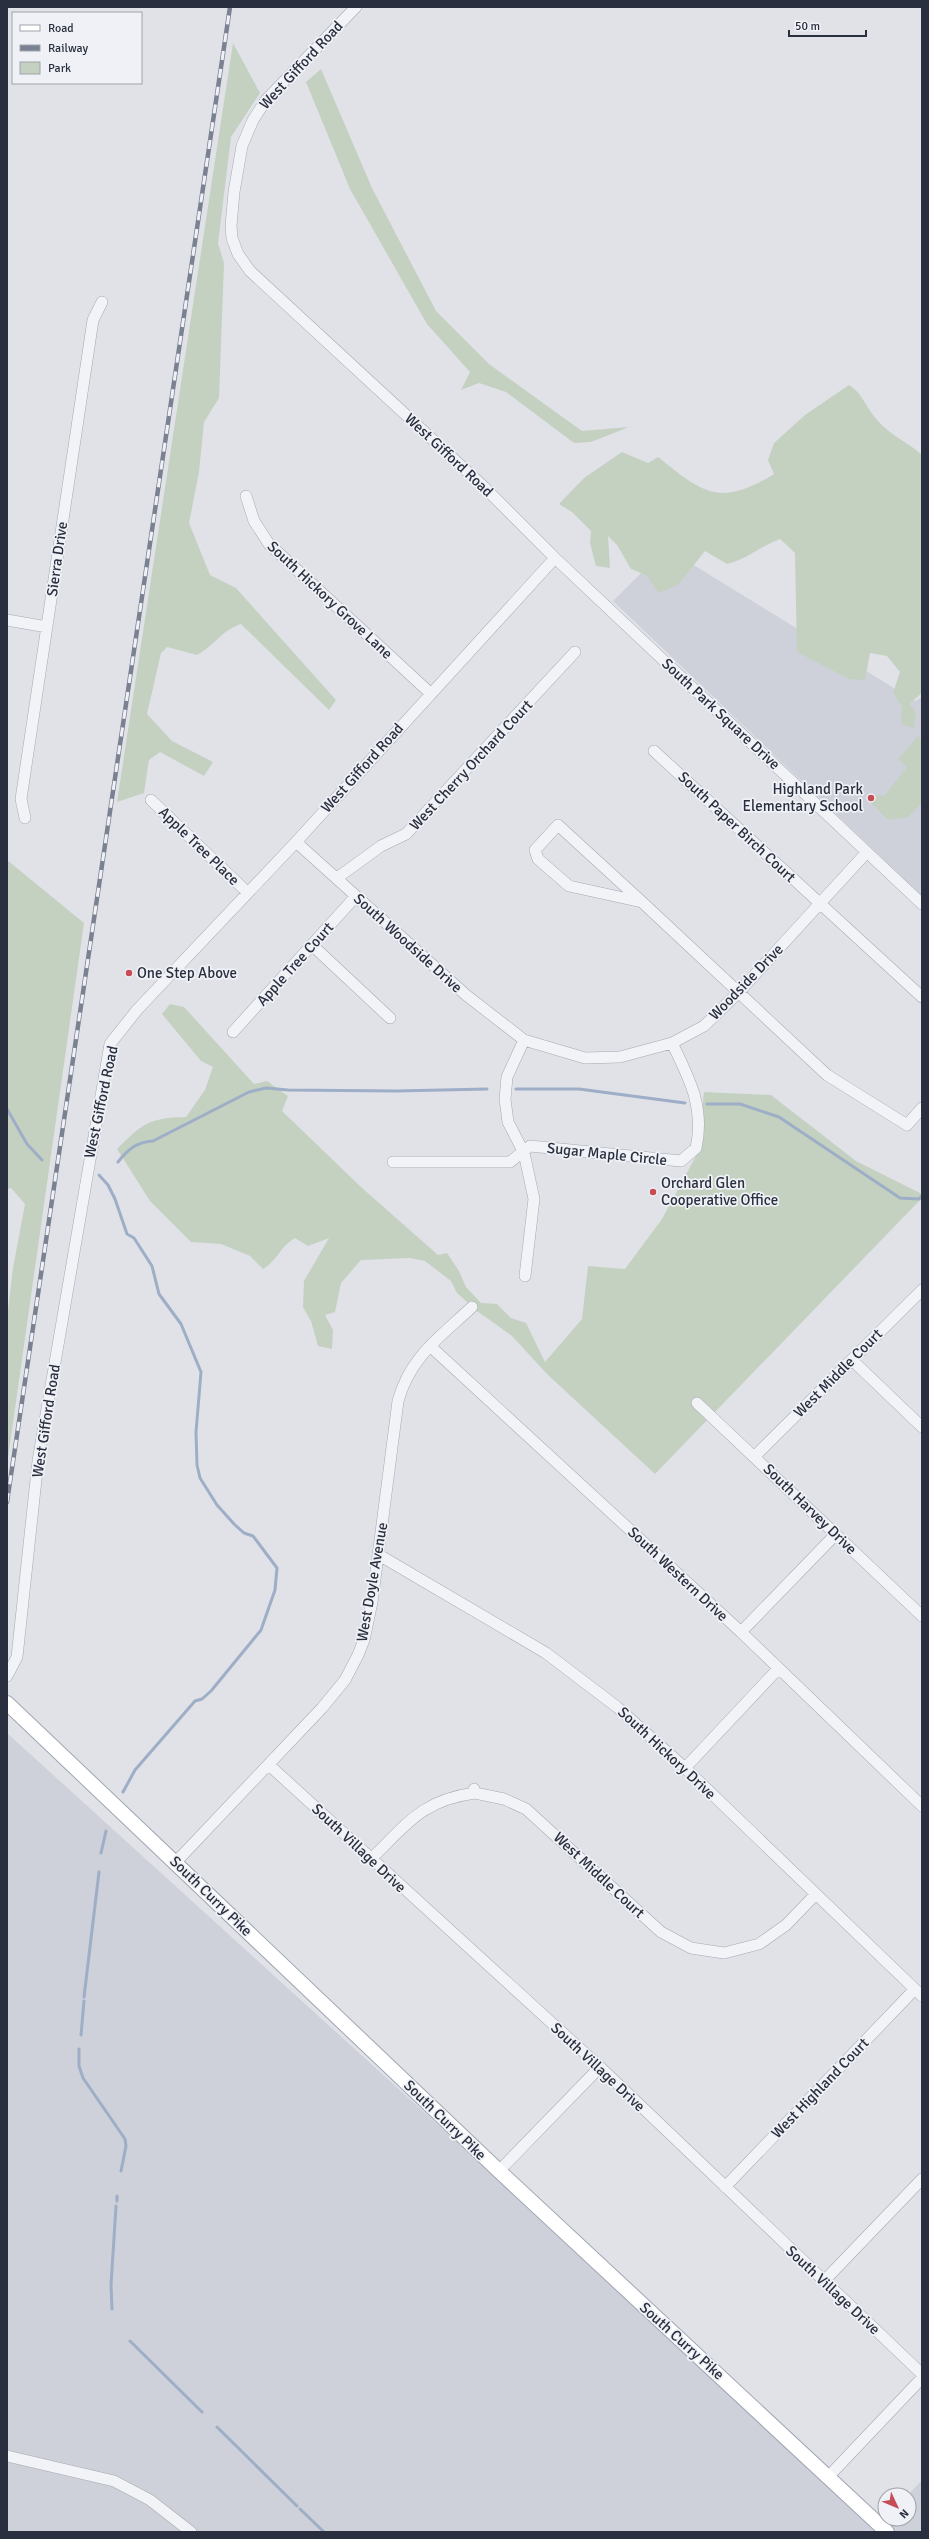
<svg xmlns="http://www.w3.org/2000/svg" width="929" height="2539" viewBox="0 0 929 2539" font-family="Signika,sans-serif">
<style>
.built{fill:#ced1da}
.green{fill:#c4d1c1}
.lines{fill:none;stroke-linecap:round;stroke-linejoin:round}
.stream{stroke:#9daec6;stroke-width:3}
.minor-casing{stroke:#a5a9b2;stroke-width:12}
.major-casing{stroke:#a0a6b3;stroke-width:16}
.minor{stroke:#f2f3f7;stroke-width:11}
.major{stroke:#fff;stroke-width:14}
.rail-casing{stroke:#7a8191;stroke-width:4.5}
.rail{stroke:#eff1f6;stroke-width:3;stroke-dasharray:9;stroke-linecap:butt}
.poi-dot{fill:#c64c55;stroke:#eff1f6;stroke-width:1.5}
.labels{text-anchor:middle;stroke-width:3.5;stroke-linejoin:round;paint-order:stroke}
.street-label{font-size:15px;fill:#292f3e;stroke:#eff1f6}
.poi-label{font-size:15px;fill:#292f3e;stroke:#eff1f6;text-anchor:start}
</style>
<rect width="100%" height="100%" fill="#e0e2e8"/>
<path class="built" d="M666 548 915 701 922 697V896L613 601Z
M7 1733 654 2321 882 2522 885 2519H909L908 2495 922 2480V2532H7Z"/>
<path class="green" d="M233 43 260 93 231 137 218 243 224 263 219 398 204 422 199 472 189 523 210 575 236 588 336 700 329 710 241 624C222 630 215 645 197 655L167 647 161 653 147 714 172 741 213 762 204 776 160 752 149 760 144 793 117 802Z
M321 69 372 188 436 311 489 364 582 431 629 427 591 442 574 443 506 392 479 383 461 390 470 372 427 324 350 189 306 82Z
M849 385C863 393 867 410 878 421 891 436 908 442 922 455V693L909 704 916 712 914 728 901 724 902 706 893 693 900 672 887 656 870 653 865 680 849 679 797 652 795 553 780 539C761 546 747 559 727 564L705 551 678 585 659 593 646 575 631 569 617 545 608 536 610 568 596 566 590 543 591 531 572 512 559 504 584 478 622 452 648 463 658 457C704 494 720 507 774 474L768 460 774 443 805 415Z
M918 736 922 740V803L908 817 888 820 869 801 875 795 884 796 907 767 898 759Z
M7 860 84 923 7 1465V1319L13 1268 25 1204 11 1188 7 1189Z
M170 1004 184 1007 254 1084 267 1081 288 1096 282 1111 361 1187 438 1255 447 1253 459 1271 466 1287 481 1303 497 1304 511 1318 526 1323 545 1362 582 1319 588 1266 625 1269 662 1219 697 1154 704 1092 771 1095 856 1161 922 1194V1198L655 1474 547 1374 512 1336 477 1311 457 1293 451 1281 425 1261 409 1258 361 1260 341 1283 335 1312 325 1315 333 1330 332 1349 318 1346 311 1321 303 1307 304 1281 329 1238 308 1246 295 1238C279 1248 278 1260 263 1269L250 1256 221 1244 191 1242 150 1201 117 1149C143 1123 149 1118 186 1117L205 1090 213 1067 201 1061 162 1014Z"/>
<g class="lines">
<path class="stream" d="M516 1089H579L685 1103
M707 1104H740L779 1117 900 1198 919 1199 922 1196
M7 1109 27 1144 42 1160
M118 1162C128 1149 137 1142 153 1141L249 1092 266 1088 288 1090 396 1091 487 1089
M99 1175 108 1185 115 1199 127 1234 134 1238 152 1266 159 1294 181 1324 201 1372 196 1432 197 1465 200 1478 217 1505 235 1525 244 1533 253 1536 277 1568 275 1590 261 1630 211 1691 202 1699 195 1701 135 1770 123 1792
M101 1853 106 1831
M84 1997 99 1872
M81 2035 84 2001
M79 2049V2066L83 2078 125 2139 126 2146 121 2171
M117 2201V2196
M112 2309 111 2285 116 2206
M130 2341 202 2412
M217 2427 297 2506
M300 2509 324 2532"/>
<g class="minor-casing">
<path id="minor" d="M356 7 266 100 253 120 242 146 234 192 231 226 232 238 238 254 250 271 484 487 555 558 922 904
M246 496 254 521 269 544 430 693
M7 620 47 627
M654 751 922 997
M151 800 247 892
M25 818 21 799 93 320 102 302
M296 842 466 995 524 1040 585 1058 620 1057 672 1043 704 1026 738 993 867 852
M337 878 381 846 406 834 575 652
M642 902 558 825 535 850 538 859 569 886 642 902 827 1075 907 1125 922 1108
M312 945 390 1018
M233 1032 356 896
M524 1040 507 1077 505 1099 508 1122 524 1153 534 1199 525 1276
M393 1162H510L530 1146 681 1161 696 1148C705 1107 689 1078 672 1043
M430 1346 741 1632 922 1806
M852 1360 922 1427
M697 1403 922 1616
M755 1456 922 1290
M379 1555 546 1653 617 1707 685 1768 922 1996
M741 1632 836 1534
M7 1676 17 1657 38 1461 110 1044 137 1010 296 842 555 558
M269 1765 600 2067 922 2374
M685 1768 778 1669
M475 1793 504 1799 526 1809 661 1932 691 1948 724 1953 759 1944 786 1925 816 1894
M371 1859C407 1824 422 1800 475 1793L474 1789
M175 1863 322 1708 345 1680 358 1655 364 1640 372 1602 398 1401C410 1357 440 1337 472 1307
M499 2171 600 2067
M725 2187 915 1989
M824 2281 922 2179
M7 2456 114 2481 150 2500 191 2532
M829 2476 922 2378"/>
</g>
<g class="major-casing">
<path id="major" d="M7 1703 499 2171 887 2532"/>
</g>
<use href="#minor" class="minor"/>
<use href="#major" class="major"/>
<g class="rail-casing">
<path id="rail" d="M7 1502 230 7"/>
</g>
<use href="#rail" class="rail"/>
</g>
<g class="poi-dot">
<circle cx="871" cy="798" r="4"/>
<circle cx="129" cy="973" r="4"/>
<circle cx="653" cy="1192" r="4"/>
</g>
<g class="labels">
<g class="street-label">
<text transform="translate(301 65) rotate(-47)" y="5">West Gifford Road</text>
<text transform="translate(449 455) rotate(43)" y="5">West Gifford Road</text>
<text transform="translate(57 559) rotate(-82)" y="5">Sierra Drive</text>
<text transform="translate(330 600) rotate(43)" y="5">South Hickory Grove Lane</text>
<text transform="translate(721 714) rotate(43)" y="5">South Park Square Drive</text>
<text transform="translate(471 765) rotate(-47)" y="5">West Cherry Orchard Court</text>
<text transform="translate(362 768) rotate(-48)" y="5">West Gifford Road</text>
<text transform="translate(737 827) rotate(43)" y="5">South Paper Birch Court</text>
<text transform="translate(199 846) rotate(44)" y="5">Apple Tree Place</text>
<text transform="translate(408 943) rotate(42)" y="5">South Woodside Drive</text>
<text transform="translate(295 964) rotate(-48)" y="5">Apple Tree Court</text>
<text transform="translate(746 982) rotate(-46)" y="5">Woodside Drive</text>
<text transform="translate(101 1102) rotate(-78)" y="5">West Gifford Road</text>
<text transform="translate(607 1154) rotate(6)" y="5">Sugar Maple Circle</text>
<text transform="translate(838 1373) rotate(-45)" y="5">West Middle Court</text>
<text transform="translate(46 1421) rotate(-81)" y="5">West Gifford Road</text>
<text transform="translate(810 1509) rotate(44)" y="5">South Harvey Drive</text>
<text transform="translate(678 1574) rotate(43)" y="5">South Western Drive</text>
<text transform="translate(372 1582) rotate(-80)" y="5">West Doyle Avenue</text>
<text transform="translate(667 1753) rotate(43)" y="5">South Hickory Drive</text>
<text transform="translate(359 1848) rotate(43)" y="5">South Village Drive</text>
<text transform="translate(599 1875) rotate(43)" y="5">West Middle Court</text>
<text transform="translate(211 1896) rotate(44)" y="5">South Curry Pike</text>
<text transform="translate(598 2067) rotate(43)" y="5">South Village Drive</text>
<text transform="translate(820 2088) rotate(-46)" y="5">West Highland Court</text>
<text transform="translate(445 2120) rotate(44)" y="5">South Curry Pike</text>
<text transform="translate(833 2290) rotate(43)" y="5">South Village Drive</text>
<text transform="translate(682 2341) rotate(42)" y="5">South Curry Pike</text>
</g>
<g class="poi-label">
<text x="863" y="794" text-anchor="end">Highland Park<tspan x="863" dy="17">Elementary School</tspan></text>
<text x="137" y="978">One Step Above</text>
<text x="661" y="1188">Orchard Glen<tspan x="661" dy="17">Cooperative Office</tspan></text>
</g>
</g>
<rect width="929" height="2539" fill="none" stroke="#292f3e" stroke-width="16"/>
<rect x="12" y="12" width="130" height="72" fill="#eff1f6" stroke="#a0a3ac"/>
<rect x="20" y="25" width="20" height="6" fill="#ffffff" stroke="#a0a3ac"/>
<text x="48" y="32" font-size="12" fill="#292f3e">Road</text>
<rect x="20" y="45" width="20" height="6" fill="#7a8191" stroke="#a0a3ac"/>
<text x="48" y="52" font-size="12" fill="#292f3e">Railway</text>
<rect x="20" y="62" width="20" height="12" fill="#c4d1c1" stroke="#a0a3ac"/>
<text x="48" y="72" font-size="12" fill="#292f3e">Park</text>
<g transform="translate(897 2507) rotate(134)"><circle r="19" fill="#eff1f6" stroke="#a0a3ac"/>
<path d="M0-3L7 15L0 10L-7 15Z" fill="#c64c55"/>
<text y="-6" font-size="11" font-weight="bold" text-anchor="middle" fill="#292f3e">N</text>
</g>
<path d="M789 30v6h77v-6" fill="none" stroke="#292f3e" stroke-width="2"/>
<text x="795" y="30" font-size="12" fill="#292f3e" stroke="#eff1f6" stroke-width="3" paint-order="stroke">50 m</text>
</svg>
